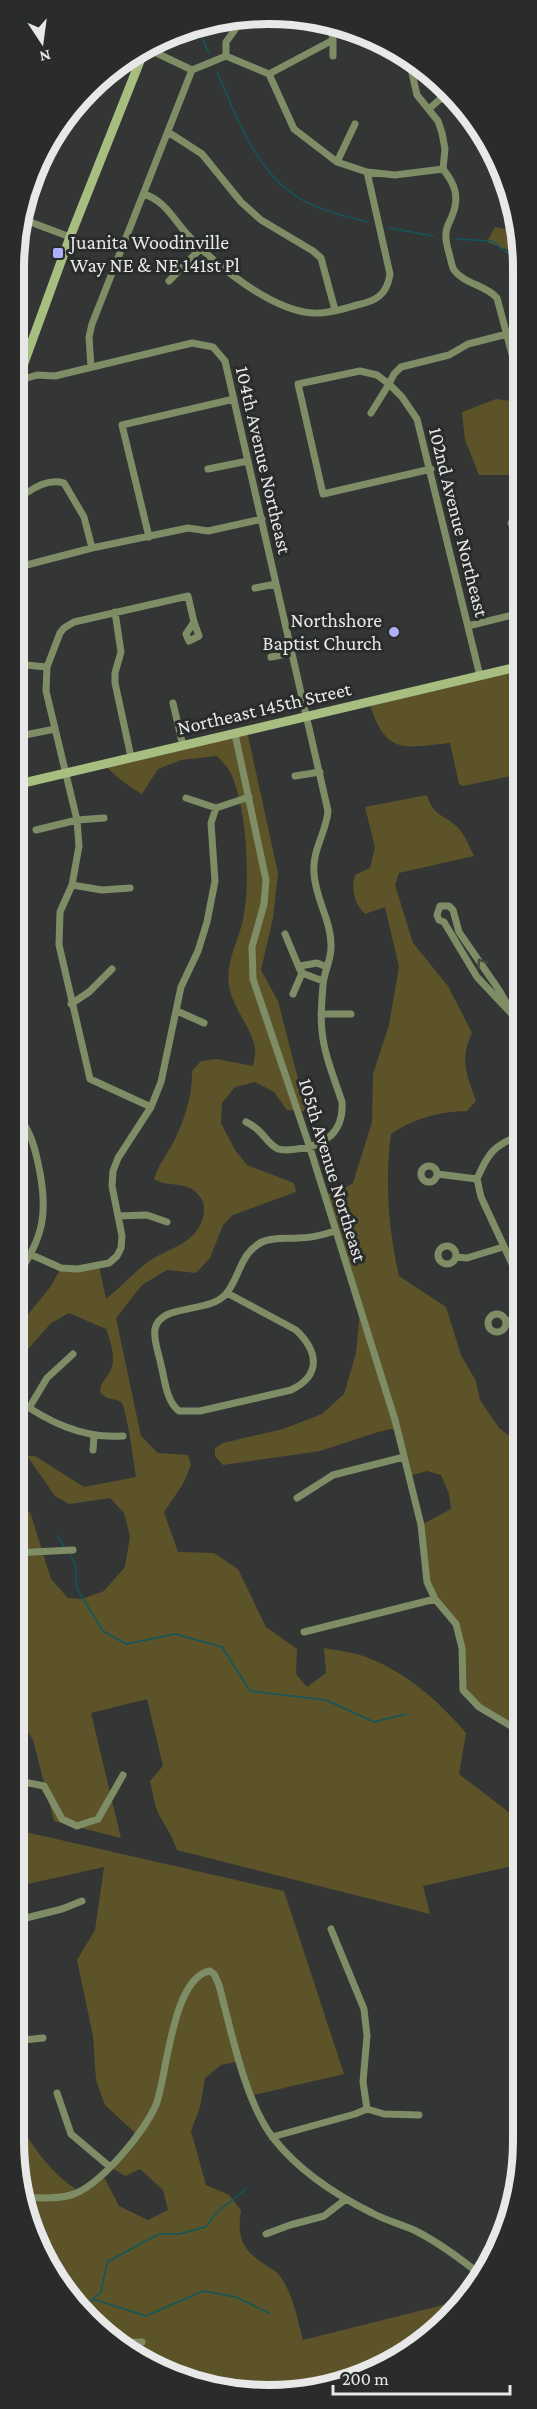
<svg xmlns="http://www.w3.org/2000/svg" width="537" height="2409" viewBox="0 0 537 2409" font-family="'Crimson Pro',serif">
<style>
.green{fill:#5c5329}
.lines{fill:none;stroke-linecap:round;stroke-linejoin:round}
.stream{stroke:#11575d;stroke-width:1.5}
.street{stroke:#7f8d67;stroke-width:7}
.secondary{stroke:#a8be81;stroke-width:9}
.oneway{stroke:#43493c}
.poi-dot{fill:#adaffb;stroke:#292c2a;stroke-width:2}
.labels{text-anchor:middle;stroke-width:6;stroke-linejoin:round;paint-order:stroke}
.poi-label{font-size:20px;fill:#e7e8e7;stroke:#292c2a;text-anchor:start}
.street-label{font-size:20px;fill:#e7e8e7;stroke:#292c2a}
.rim{fill:none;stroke:#e7e8e7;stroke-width:8}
</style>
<rect width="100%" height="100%" fill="#333634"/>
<path class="green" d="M495 227 520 232 521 255 487 242Z
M496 399 521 402V473L509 475H479L465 440 462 412Z
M521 666V774L463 786 459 784 450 743C401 748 386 755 369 702Z
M247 731 278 873 273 918 261 970 278 1001 298 1079 311 1112 287 1110 274 1092 255 1082 235 1087 222 1103 221 1123 235 1150 247 1165 294 1183 296 1192 233 1215 223 1225 210 1258 196 1273 167 1270 142 1285 116 1318 141 1436 158 1453 188 1455 191 1465 183 1484 164 1512 178 1552 214 1553 238 1569 266 1627 297 1649 296 1674 307 1687 326 1673 324 1648C338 1651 353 1652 366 1657 406 1672 439 1701 466 1733L459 1774 510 1813 521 1856V1864L423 1886 430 1914 177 1850C171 1834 167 1829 159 1815 154 1805 153 1792 150 1781L163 1766 147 1699 91 1713 121 1838 54 1821 33 1740 14 1709V1611L20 1590 14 1572V1516L30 1512 51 1579 68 1598 82 1599 104 1591 125 1567 130 1536 124 1513 110 1498 69 1504 55 1496 27 1456H35L84 1487 136 1477C135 1467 126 1406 121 1402 113 1397 109 1402 100 1392 100 1381 109 1377 112 1367 115 1354 110 1340 106 1329L69 1313 51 1323 14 1365V1332L51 1286 61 1268 99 1266 106 1299C119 1289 130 1276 144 1265 164 1248 194 1247 203 1218 204 1213 205 1205 202 1200 190 1178 168 1189 154 1179 158 1166 165 1157 172 1145 183 1124 193 1096 192 1071L201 1061 217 1059 253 1066C254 1061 256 1053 255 1048 251 1026 232 1008 229 985 225 962 239 941 243 919 251 883 247 802 229 770 226 765 221 761 217 756L181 760 158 769 142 794C128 786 115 776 104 764Z
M427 795C433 818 448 815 460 830 466 837 470 848 474 856L399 873 395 885 413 943 448 986 472 1033C459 1060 467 1075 476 1101L467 1111C438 1112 415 1118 391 1134 385 1182 388 1228 399 1276L446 1307 461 1355 476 1381 480 1400 499 1428 521 1445V1732L479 1707 463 1690 456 1624 427 1582 421 1525 451 1509 449 1494 441 1475 427 1471 409 1476 397 1430 390 1429 375 1433 320 1451 223 1465 215 1456V1448L223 1443 283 1429 322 1414 344 1394 356 1353 360 1311 324 1195 338 1192 353 1183 372 1122 373 1074 389 1025 399 967 385 907 365 914C354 902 351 891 355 875L370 868 375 847 365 807Z
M21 1831 284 1891 344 2074 254 2095 241 2061 221 2065 205 2078 200 2107 191 2131 206 2185 229 2195 241 2210C237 2236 241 2249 264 2264 269 2268 276 2270 279 2275 293 2293 297 2318 303 2340L455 2302 457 2305 424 2343 350 2382 251 2395 155 2369 77 2309 33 2238 14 2141V2111C28 2142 51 2175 82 2193L102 2173 119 2206 148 2220 168 2210 163 2190 140 2169 125 2176 110 2167 135 2133 105 2105 96 2080 93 2036 77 1960 95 1930 104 1867 14 1887V1865Z"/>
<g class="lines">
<path class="stream" d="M197 25 209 54
M217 72C235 113 253 164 290 192 312 209 342 215 367 222
M389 228 433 236
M456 239 492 241 519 262 521 261
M57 1536 65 1548
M68 1552 75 1563 77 1589 103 1631 126 1644 175 1634 222 1647 250 1691 326 1700 374 1722 406 1714
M93 2299 146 2316 203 2291 236 2297 269 2313
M80 2311 101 2292 107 2262 159 2234H179L206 2227 215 2214 247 2188"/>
<path class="street" d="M330 24 333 40V56
M148 49 192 70 226 56 269 74 333 40
M226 56V42L242 20
M409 60 417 95 438 121 442 133 445 149 443 169C455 184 460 197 452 216 450 221 446 228 446 233 445 241 448 249 450 257 451 261 452 267 454 270 464 284 486 285 497 298L521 388
M269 74 294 129 337 162 367 172 395 175 443 169
M429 109 439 100 453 94
M168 132 202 154 241 202 261 220 313 251 321 258 335 310
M337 162 355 124
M143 194C163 199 173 218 186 233 213 263 270 310 312 313 327 314 342 309 357 305 376 301 387 295 390 274L367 172
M25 220 70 237
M16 246 62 125
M169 281 200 249
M91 367 89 337 92 324 192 70
M17 381 37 375 55 376 192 343 213 347 225 361 328 811C326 833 312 850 314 873 315 898 331 920 331 945 332 959 324 971 323 985 322 1000 320 1016 322 1031 324 1055 335 1080 342 1102 344 1132 325 1146 297 1149 290 1150 284 1151 278 1149 269 1145 265 1136 258 1130 255 1127 250 1124 246 1122
M371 413 389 384 402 397 417 419 480 676
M208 469 248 461
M431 469 323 494 298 384 360 371 377 375 389 384 394 374 401 367 449 355 468 344 507 334
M28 492C38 485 51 479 64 483L84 517 92 548
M521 531 514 530 511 523 516 517 521 516
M149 537 122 425 234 399
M15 568 92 548 188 528 208 531 262 519
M255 588 276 584
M115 612 121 652 115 673V683L131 757
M468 626 521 613
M271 657 292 653
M15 664 47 667
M173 703 183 746
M235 734 266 880 264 904 252 947 253 979 310 1148 395 1420 421 1525 427 1582 435 1599 456 1624 462 1648 463 1690 479 1707 521 1732
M15 737 55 729
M295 776 320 772
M186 798 216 808 249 797
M36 830 77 820 104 818
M72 885 102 890 130 888
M285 934 300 970
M323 981 302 973 300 966 317 963 327 967
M293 994 302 973
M71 1004 89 992 112 969
M177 1011 204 1023
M511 1013 477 977 444 922 439 920 437 915 440 906H449L453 910 459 932 499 990 521 1028
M321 1014H351
M151 1107 90 1079 59 945 60 912 72 885 79 846 77 820 46 691 47 667 60 633 64 628 74 622 188 596 194 622 186 634 189 641 199 636 194 622
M421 1174a8 8 0 1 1 16 0a8 8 0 1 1-16 0Z
M437 1174 477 1179
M477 1179 481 1197 521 1283
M477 1179C488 1153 494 1145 521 1135
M118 1216 147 1215 167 1222
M438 1255a9 9 0 1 1 18 0a9 9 0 1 1-18 0Z
M32 1255 61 1268 78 1269 109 1263 117 1256 121 1248 122 1236 112 1186 113 1171 118 1158 151 1107 161 1082 181 987 198 951 207 922 215 881 211 823 216 808
M456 1257 467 1258 503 1247
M15 1279C44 1238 49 1212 38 1163 34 1144 29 1127 15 1113
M227 1293 296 1330C318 1351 322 1375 291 1390L200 1411H179C166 1401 165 1380 161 1365 159 1354 153 1340 155 1329 160 1303 209 1314 226 1294 240 1277 240 1253 262 1242 273 1237 287 1239 298 1238 311 1238 323 1235 335 1231
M488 1323a9 9 0 1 1 18 0a9 9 0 1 1-18 0Z
M506 1321 521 1318
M14 1398C47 1421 82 1439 123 1436
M29 1408 47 1378 73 1354
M93 1450 94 1436
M297 1498 333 1475 404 1457
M14 1553 73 1550
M304 1632 435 1599
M14 1780 44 1786 62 1819 77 1826 98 1819 123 1775
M14 1921 62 1909 82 1901
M331 1929 364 2009 367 2036 363 2082 367 2109
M14 2041 43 2038
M57 2093 71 2134 110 2167
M367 2109 384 2114 419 2115
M272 2137 355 2114 367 2109
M25 2197C40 2198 56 2199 71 2195 99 2187 147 2130 157 2102 167 2072 173 1977 210 1971L214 1974 219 1985C231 2030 245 2103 274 2139 299 2171 336 2195 372 2213 385 2220 400 2224 414 2230 438 2242 461 2259 482 2276
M266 2234 290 2225 324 2216 346 2199
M122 2343 142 2342"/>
<path class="secondary" d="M16 385 70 237 144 51
M15 785 521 666"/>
</g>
<defs><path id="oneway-chevron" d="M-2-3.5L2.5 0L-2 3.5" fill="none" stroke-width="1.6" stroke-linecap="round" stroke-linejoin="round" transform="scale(1.5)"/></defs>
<use class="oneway" href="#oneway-chevron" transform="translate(481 963) rotate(-125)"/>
<g class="poi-dot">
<rect x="52" y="247" width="12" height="12" rx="3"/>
<circle cx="394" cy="632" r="6"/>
</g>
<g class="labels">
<g class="poi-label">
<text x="70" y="249">Juanita Woodinville<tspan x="70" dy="23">Way NE &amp; NE 141st Pl</tspan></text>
<text x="382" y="627" text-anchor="end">Northshore<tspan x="382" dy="23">Baptist Church</tspan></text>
</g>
<g class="street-label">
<text transform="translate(264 460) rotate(77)" y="7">104th Avenue Northeast</text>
<text transform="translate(459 522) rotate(76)" y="7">102nd Avenue Northeast</text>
<text transform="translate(264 708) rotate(-13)" y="7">Northeast 145th Street</text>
<text transform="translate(333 1170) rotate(73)" y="7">105th Avenue Northeast</text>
</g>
</g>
<path d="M0 0H537V2409H0ZM268 24H269A244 244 0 0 1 513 268V2141A244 244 0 0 1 269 2385H268A244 244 0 0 1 24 2141V268A244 244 0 0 1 268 24Z" fill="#292c2a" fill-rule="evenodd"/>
<path class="rim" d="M268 24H269A244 244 0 0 1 513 268V2141A244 244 0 0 1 269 2385H268A244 244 0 0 1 24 2141V268A244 244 0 0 1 268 24Z"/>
<g transform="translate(42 42) rotate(167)" stroke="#292c2a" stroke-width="4.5" paint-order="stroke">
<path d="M0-4.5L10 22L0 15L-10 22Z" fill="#e7e8e7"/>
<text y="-9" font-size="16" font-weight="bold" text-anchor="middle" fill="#e7e8e7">N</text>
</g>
<path d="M333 2385v9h177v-9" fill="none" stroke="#e7e8e7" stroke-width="3"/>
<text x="342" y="2385" font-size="18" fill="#e7e8e7" stroke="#292c2a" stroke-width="4.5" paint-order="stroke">200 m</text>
</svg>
